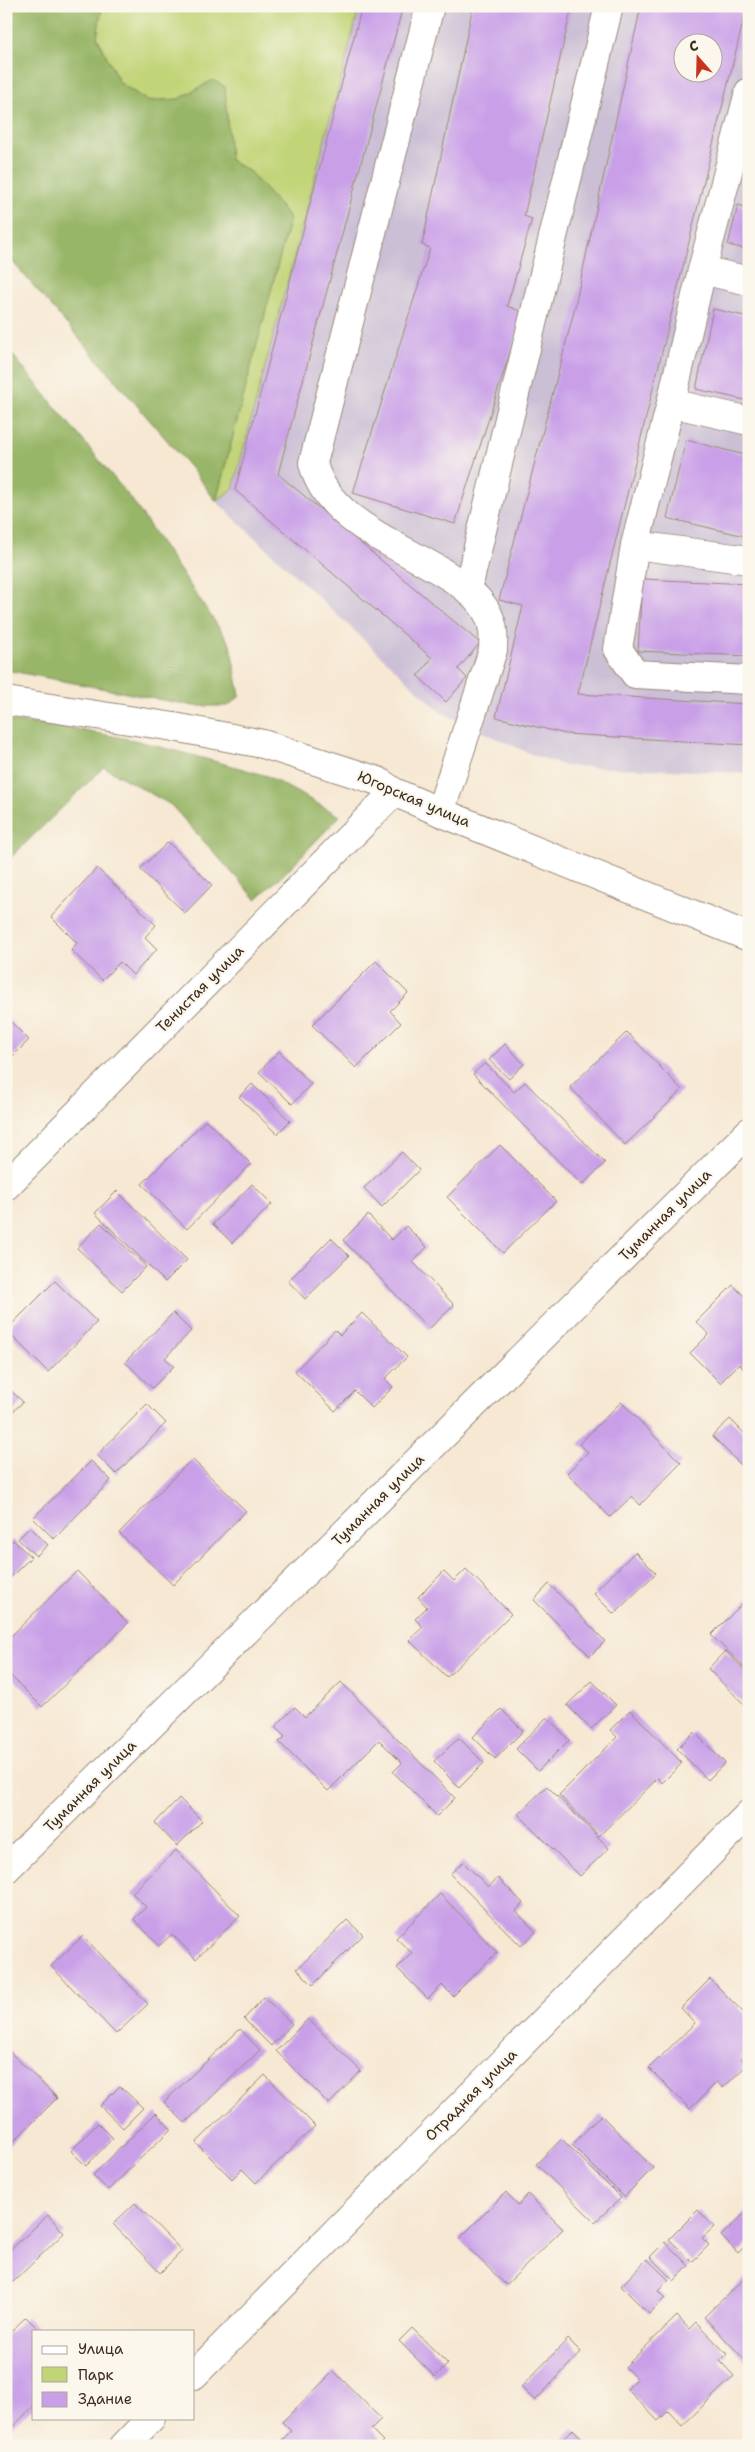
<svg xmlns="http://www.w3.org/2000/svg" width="755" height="2452" viewBox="0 0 755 2452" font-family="'Shantell Sans',sans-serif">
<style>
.industrial{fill:#cbbfd5;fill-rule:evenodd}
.green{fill:#c1d477;stroke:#7e7f4a}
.forest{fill:#98b668;stroke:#6a7043}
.building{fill:#c9a0e8;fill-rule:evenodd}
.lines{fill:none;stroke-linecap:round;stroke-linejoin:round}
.minor-casing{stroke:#988978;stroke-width:30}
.minor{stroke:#fff;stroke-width:28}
.labels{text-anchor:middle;stroke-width:4.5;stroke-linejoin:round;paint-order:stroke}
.street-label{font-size:15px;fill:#3b2a1e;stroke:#fbf7ec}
</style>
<rect width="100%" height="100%" fill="#fbf7ec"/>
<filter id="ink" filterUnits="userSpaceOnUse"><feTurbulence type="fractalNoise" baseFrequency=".02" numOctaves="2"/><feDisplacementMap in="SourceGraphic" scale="10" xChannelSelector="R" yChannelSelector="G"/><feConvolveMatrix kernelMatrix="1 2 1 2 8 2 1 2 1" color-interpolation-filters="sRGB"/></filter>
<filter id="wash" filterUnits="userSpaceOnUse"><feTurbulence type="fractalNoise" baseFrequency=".0096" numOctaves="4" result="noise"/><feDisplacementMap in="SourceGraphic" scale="20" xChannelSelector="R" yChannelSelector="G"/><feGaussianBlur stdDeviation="1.12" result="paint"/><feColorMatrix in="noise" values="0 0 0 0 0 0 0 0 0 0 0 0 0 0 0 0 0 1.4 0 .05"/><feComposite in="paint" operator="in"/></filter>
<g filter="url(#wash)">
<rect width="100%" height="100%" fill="#f6e8d3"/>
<path class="industrial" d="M346 6H749V773L565 766 531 754 442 713 216 501ZM682 42H712V72H682Z"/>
<path class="green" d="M102 6H360L233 489 216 501 290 218 250 172 229 160 225 87 213 80 179 99 147 101 119 82 97 37Z"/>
<path class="forest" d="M6 6H102L97 37 119 82 147 101 179 99 213 80 225 87 230 160 250 172 290 218 216 501 191 468 6 254Z
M6 347 132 500 230 644 240 696 228 706H194L6 670Z
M6 721 58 726 134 740 236 767 267 776 340 816 282 876 256 899 171 805 104 767 6 862Z"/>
<g id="blocks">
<path class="building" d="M362 6H403L278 474 480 643 458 669 467 678 446 702 418 676 432 658 235 490Z
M473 6H572L524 216 532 219 507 306 523 312 455 524 353 493 430 248 422 245Z
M641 6H747L578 694 749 704V745L566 734 496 717 523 606 499 600 573 315ZM682 42H712V72H682Z
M738 205 749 208V250L728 245Z
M713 309 749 317V401L696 389Z
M686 440 749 456V537L667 518Z
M642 579 749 584V656L638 651Z
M168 842 212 885 185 913 140 869Z
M97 868 156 925 145 937 157 949 133 975 120 962 102 980 71 950 77 943 51 917Z
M376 961 408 993 390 1011 401 1023 356 1068 312 1025Z
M6 1017 29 1040 6 1063Z
M627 1032 682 1090 625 1145 570 1087Z
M505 1044 524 1064 509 1079 489 1060Z
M279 1051 311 1084 292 1104 259 1072Z
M485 1063 514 1092 525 1082 605 1163 582 1185 473 1074Z
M252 1084 290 1121 277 1134 239 1097Z
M206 1120 251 1164 187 1229 142 1184Z
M500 1145 556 1201 503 1253 447 1197Z
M402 1152 419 1170 382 1207 364 1188Z
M252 1184 272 1204 232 1243 213 1224Z
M117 1191 187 1260 165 1282 95 1213Z
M368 1215 392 1240 406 1226 427 1247 413 1262 454 1305 429 1329 343 1240Z
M101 1223 146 1267 122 1291 77 1248Z
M331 1238 349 1256 305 1299 288 1281Z
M55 1281 97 1322 48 1372 6 1330Z
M733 1285 749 1301V1374L739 1364 720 1383 690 1353 709 1334 696 1322Z
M173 1313 191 1331 165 1358 174 1366 152 1388 125 1362Z
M362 1313 407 1357 385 1379 393 1387 372 1408 355 1391 335 1411 295 1371 335 1330 340 1335Z
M6 1386 23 1402 6 1418Z
M621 1402 681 1463 640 1505 632 1496 610 1517 567 1473 588 1452 579 1444Z
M147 1404 166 1423 116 1474 97 1455Z
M730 1419 747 1436 749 1435V1473L712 1436Z
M192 1459 246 1511 173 1585 119 1533Z
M91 1461 111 1480 54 1539 33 1518Z
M30 1527 48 1545 36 1556 18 1539Z
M13 1540 31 1557 6 1582V1547Z
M635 1552 656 1573 614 1614 593 1593Z
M466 1569 511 1614 447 1677 409 1640 423 1627 415 1619 427 1607 418 1597 444 1571 454 1581Z
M77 1571 128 1623 42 1707 6 1671V1641Z
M549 1584 605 1641 590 1656 534 1600Z
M749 1597V1672L711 1635Z
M725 1651 749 1674V1709L708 1669Z
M592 1681 616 1705 591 1729 567 1705Z
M341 1682 455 1798 437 1816 393 1772 402 1763 379 1740 328 1791 279 1742 285 1737 275 1727 295 1707 305 1717Z
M501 1709 523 1731 495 1759 473 1737Z
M630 1710 682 1763 662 1783 658 1778 599 1836 559 1795 617 1737 610 1730Z
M547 1717 569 1740 538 1771 516 1749Z
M694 1732 725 1763 708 1780 677 1749Z
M459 1738 484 1763 459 1788 434 1761Z
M547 1786 609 1848 580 1876 518 1814Z
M179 1798 202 1821 177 1846 155 1823Z
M176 1850 240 1916 196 1959 172 1934 159 1946 134 1919 146 1907 132 1893Z
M463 1862 488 1887 498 1878 523 1903 516 1911 536 1932 521 1946 450 1874Z
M440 1894 497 1952 453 1996 442 1985 428 1999 397 1968 412 1953 396 1938Z
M347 1920 363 1935 313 1985 297 1969Z
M83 1936 148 2004 116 2034 51 1966Z
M710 1979 749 2018V2050L741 2058 747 2065 723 2088 717 2082 690 2109 649 2068 695 2023 681 2008Z
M264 1997 292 2024 271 2046 244 2019Z
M308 2019 361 2071 329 2104 276 2051Z
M240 2029 260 2050 185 2123 164 2102Z
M6 2048 57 2098 6 2149Z
M265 2075 315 2126 256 2183 242 2169 232 2179 196 2143Z
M120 2086 143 2108 123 2128 100 2106Z
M156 2113 171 2129 108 2190 93 2175Z
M601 2115 653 2168 624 2197 572 2145Z
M98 2123 113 2138 86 2166 71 2151Z
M562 2139 621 2198 595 2222 536 2164Z
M506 2192 518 2205 528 2194 563 2229 506 2285 459 2239Z
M135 2203 182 2251 160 2273 113 2224Z
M698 2210 714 2227 702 2238 709 2245 692 2262 669 2239Z
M746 2212 749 2214V2242L738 2253 721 2236Z
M48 2215 64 2233 13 2282 6 2275V2254Z
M665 2242 689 2266 674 2281 650 2257Z
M647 2259 669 2280 658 2291 665 2298 649 2314 621 2286Z
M749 2274V2360L747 2362 704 2317Z
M677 2316 689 2329 696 2322 727 2354 720 2361 734 2376 682 2426 668 2411 658 2421 627 2389 637 2379 625 2367Z
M26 2317 40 2331H34V2406L9 2430 6 2428V2336Z
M412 2328 448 2364 435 2377 399 2341Z
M568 2339 581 2352 535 2401 521 2387Z
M334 2371 381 2419 371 2429 383 2441 378 2446H276L291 2431 282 2422Z
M573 2429 590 2446H556Z"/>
</g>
</g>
<g filter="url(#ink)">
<use href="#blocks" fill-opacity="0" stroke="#988978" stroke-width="1"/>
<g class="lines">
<g class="minor-casing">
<path id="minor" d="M430 6 313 463C332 548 486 561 493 631 494 637 493 644 493 650L440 812
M749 92 702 270 671 403 635 545 618 649 635 674 749 680
M702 270 749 281
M671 403 749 421
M635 545 749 560
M468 588 609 6
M6 701 174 727 263 744 378 781 394 792 440 812 749 937
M6 1186 394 792
M6 1869 749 1132
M194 2375 749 1814
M124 2446 151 2418"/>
</g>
<use href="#minor" class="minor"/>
</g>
</g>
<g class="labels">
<g class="street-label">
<text transform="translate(414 799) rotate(23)" y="5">Югорская улица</text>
<text transform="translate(200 989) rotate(-45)" y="5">Тенистая улица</text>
<text transform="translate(665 1215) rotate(-45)" y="5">Туманная улица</text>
<text transform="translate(378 1500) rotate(-45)" y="5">Туманная улица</text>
<text transform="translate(90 1786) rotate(-45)" y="5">Туманная улица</text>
<text transform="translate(471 2095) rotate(-45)" y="5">Отрадная улица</text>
</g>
</g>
<rect width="755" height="2452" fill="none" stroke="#fbf7ec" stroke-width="25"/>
<rect x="32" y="2330" width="162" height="90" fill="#fbf7ec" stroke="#aea59a"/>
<rect x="42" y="2346" width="25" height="8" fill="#ffffff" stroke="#aea59a"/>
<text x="78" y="2354" font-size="15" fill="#3b2a1e">Улица</text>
<rect x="42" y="2367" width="25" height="15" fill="#c1d477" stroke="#aea59a"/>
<text x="78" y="2380" font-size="15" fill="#3b2a1e">Парк</text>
<rect x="42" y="2392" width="25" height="15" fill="#c9a0e8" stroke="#aea59a"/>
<text x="78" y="2404" font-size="15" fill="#3b2a1e">Здание</text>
<g transform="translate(698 58) rotate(340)"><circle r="24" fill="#fbf7ec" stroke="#aea59a"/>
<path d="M0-4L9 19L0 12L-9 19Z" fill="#c8321e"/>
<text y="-8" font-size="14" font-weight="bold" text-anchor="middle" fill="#3b2a1e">С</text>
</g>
</svg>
